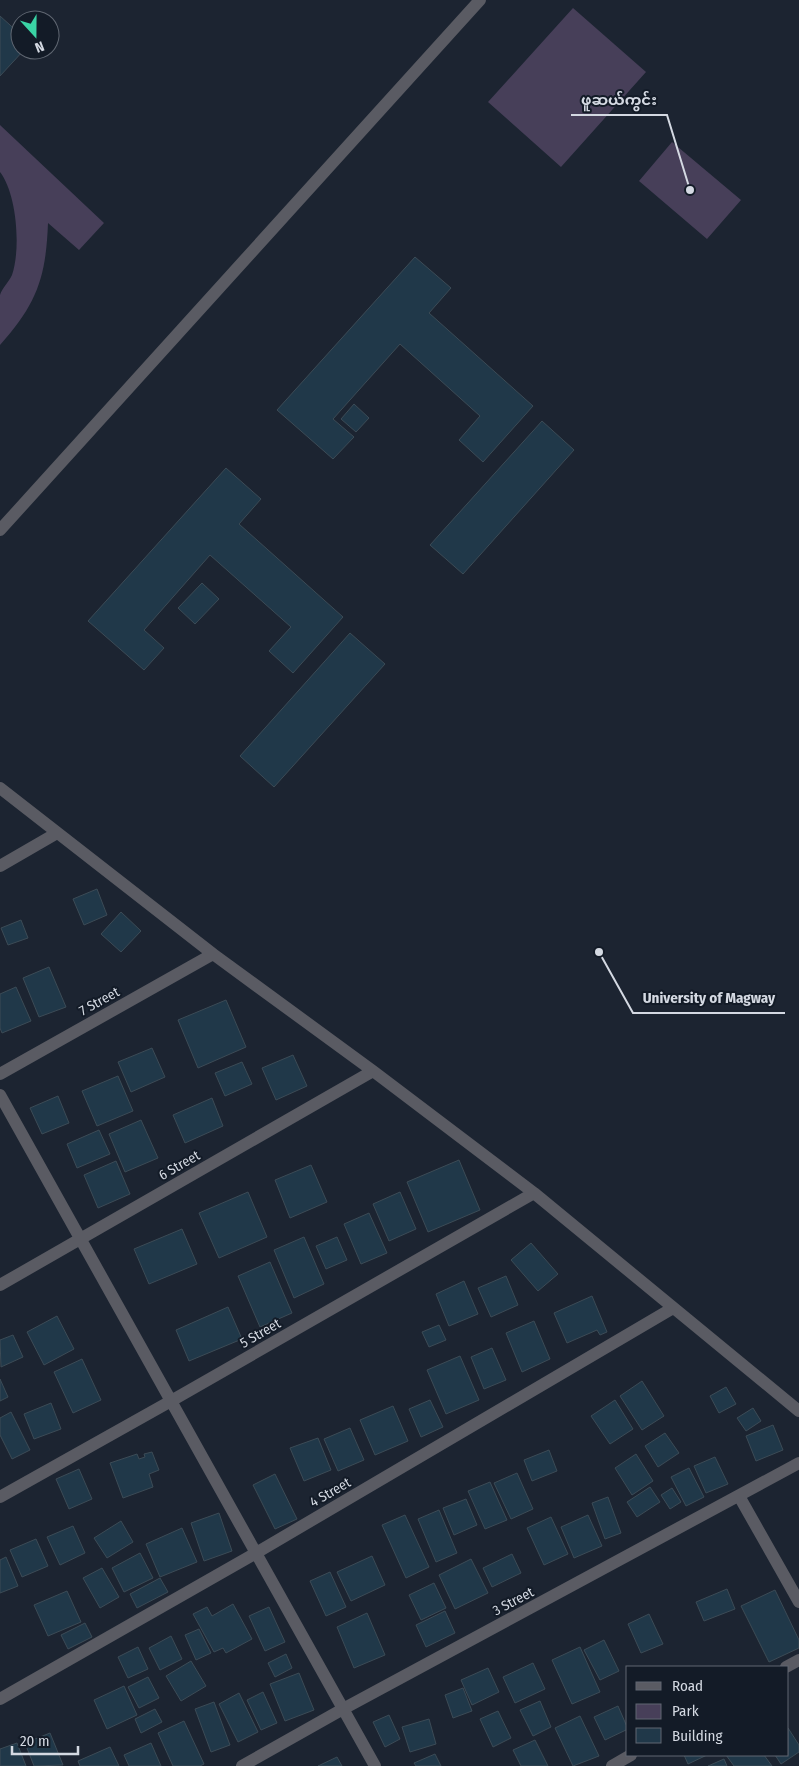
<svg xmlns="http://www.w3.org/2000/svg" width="799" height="1766" viewBox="0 0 799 1766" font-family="'Fira Sans Condensed','Noto Sans Myanmar',sans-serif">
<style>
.green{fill:#473f59}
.building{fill:#203849;stroke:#3c4b56}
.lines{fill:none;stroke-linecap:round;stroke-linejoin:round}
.street{stroke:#5a5b63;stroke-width:12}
.labels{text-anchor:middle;stroke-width:4;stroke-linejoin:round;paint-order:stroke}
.street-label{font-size:14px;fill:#d4d9e2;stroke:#131b27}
.leader{fill:none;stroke:#d4d9e2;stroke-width:2}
.callout-dot{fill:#d4d9e2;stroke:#131b27;stroke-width:2}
.callout-label{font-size:15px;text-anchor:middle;font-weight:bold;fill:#d4d9e2;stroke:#131b27;stroke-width:4;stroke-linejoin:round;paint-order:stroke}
</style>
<rect width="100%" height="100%" fill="#1c2431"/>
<path class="green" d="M573 8 646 72 561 167 488 102Z
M0 125 104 223 79 250 48 223C46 277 37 304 0 345 0 334 0 304 0 295 2 288 9 282 12 275 21 249 17 194 0 172Z
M672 142 741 200 707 239 639 181Z"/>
<path class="building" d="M0 16 20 34V50H24L0 76Z
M415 257 451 288 429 313 533 406 483 462 459 440 480 416 400 344 333 419 354 437 333 459 277 410Z
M354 404 369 418 356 432 341 419Z
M542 421 574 450 463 574 430 545Z
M226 468 261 499 239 524 343 617 293 673 269 651 291 627 210 555 144 630 164 648 144 670 88 621Z
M202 583 219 599 195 624 178 608Z
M350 633 385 664 274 787 240 756Z
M97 889 107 915 84 925 73 899Z
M121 912 141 931 121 952 101 934Z
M21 920 28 938 8 945 1 928Z
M49 967 66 1007 39 1017 23 978Z
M16 987 31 1021 2 1033 0 1028V994Z
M226 1000 246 1047 198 1068 178 1020Z
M152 1048 165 1077 131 1092 118 1062Z
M293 1055 307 1086 276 1100 262 1068Z
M242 1062 252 1084 225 1096 215 1073Z
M118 1076 133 1111 97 1126 82 1091Z
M58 1096 69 1123 42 1134 30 1108Z
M212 1098 223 1126 185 1143 173 1115Z
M141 1120 158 1158 125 1172 109 1134Z
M99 1130 110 1154 77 1168 67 1144Z
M459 1160 480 1210 428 1232 407 1182Z
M116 1161 130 1194 98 1208 84 1175Z
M311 1165 327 1202 290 1218 275 1180Z
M248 1192 267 1237 219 1258 199 1213Z
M400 1192 416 1229 389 1241 373 1204Z
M369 1213 387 1253 361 1264 344 1224Z
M182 1229 197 1264 149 1284 134 1249Z
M304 1237 324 1284 294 1298 274 1250Z
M337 1237 347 1260 326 1269 316 1246Z
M531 1243 558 1274 538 1291 511 1260Z
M270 1262 292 1313 260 1327 238 1276Z
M506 1276 518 1305 491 1317 478 1288Z
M464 1281 478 1314 449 1326 436 1294Z
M592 1296 607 1332 600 1335 597 1330 567 1343 554 1313Z
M228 1307 242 1339 189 1361 176 1330Z
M57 1316 74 1349 44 1365 27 1332Z
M534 1321 550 1359 522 1372 506 1333Z
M439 1325 446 1340 429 1347 422 1332Z
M13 1335 23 1357 1 1367 0 1340Z
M492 1348 506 1380 484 1389 471 1357Z
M460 1356 479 1400 446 1414 427 1370Z
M82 1359 101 1400 73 1413 54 1372Z
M0 1379 8 1397 0 1401Z
M642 1381 664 1416 642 1430 620 1396Z
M726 1387 736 1404 719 1413 710 1396Z
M430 1400 443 1427 421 1437 409 1409Z
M615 1400 633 1429 610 1444 591 1416Z
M51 1403 61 1429 34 1439 24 1414Z
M393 1406 408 1441 375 1455 360 1420Z
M753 1408 761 1421 746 1431 737 1418Z
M11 1412 30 1450 12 1459 0 1435V1418Z
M773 1425 783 1450 756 1461 746 1436Z
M350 1428 364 1460 338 1471 324 1439Z
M665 1433 679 1453 658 1467 645 1446Z
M318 1438 331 1470 304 1481 290 1448Z
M549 1450 557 1471 532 1481 524 1460Z
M152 1452 159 1470 149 1474 153 1487 123 1498 110 1463 137 1454 139 1459 145 1457 144 1454Z
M636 1454 653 1481 632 1495 615 1468Z
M715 1457 728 1484 706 1493 694 1466Z
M689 1468 704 1497 686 1506 671 1477Z
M79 1469 92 1499 69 1509 56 1479Z
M517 1473 533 1509 511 1519 494 1483Z
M275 1474 297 1519 275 1529 253 1485Z
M490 1482 507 1520 485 1529 468 1491Z
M650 1487 660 1502 637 1517 627 1502Z
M672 1488 681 1502 670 1509 661 1495Z
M608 1497 621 1533 605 1539 592 1503Z
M466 1499 477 1525 454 1535 443 1508Z
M439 1510 457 1553 436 1562 418 1519Z
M219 1513 232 1551 204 1561 191 1523Z
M405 1515 429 1567 406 1578 382 1525Z
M588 1515 602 1546 574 1558 561 1527Z
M551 1517 568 1554 544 1565 527 1528Z
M121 1521 133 1542 107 1558 94 1538Z
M73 1526 85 1553 60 1565 47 1537Z
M182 1528 197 1562 160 1577 146 1544Z
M36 1539 48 1566 22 1577 10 1550Z
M140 1553 153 1578 124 1592 112 1568Z
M512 1554 521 1573 492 1587 483 1568Z
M372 1556 385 1585 351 1601 337 1572Z
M6 1557 18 1586 0 1593V1560Z
M471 1559 488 1593 455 1609 439 1575Z
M102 1568 119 1597 100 1608 83 1578Z
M330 1572 346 1607 326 1616 310 1581Z
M160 1578 168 1592 137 1608 130 1594Z
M434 1583 446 1608 421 1620 409 1595Z
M727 1589 735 1609 704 1621 696 1602Z
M775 1590 799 1640V1648L769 1662 741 1606Z
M67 1591 81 1622 48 1636 34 1605Z
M233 1604 252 1639 226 1653 223 1648 214 1652 193 1614 207 1607 212 1616Z
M269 1607 285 1642 265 1651 249 1616Z
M445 1611 455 1633 426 1647 416 1625Z
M367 1613 385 1655 354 1668 337 1627Z
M649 1614 663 1644 641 1653 628 1624Z
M85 1623 92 1637 68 1649 61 1635Z
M199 1629 211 1653 196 1660 185 1635Z
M171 1636 182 1659 160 1670 149 1648Z
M604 1640 619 1671 600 1680 584 1650Z
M138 1647 148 1669 128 1678 118 1657Z
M580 1647 600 1692 572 1704 552 1660Z
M286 1654 292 1668 275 1677 268 1663Z
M191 1661 206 1686 181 1701 166 1676Z
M533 1663 545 1689 515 1703 503 1677Z
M488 1668 499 1692 472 1705 461 1680Z
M299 1673 314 1710 285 1721 270 1684Z
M148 1677 159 1698 139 1708 128 1687Z
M124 1686 137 1715 107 1729 94 1700Z
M463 1688 472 1711 453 1718 445 1695Z
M263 1692 277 1723 261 1730 247 1700Z
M239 1693 258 1732 238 1742 219 1704Z
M540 1701 551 1727 533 1736 520 1710Z
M214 1702 230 1745 211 1752 195 1709Z
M618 1706 628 1729 605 1740 594 1717Z
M155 1709 162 1722 141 1733 135 1719Z
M498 1711 511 1738 493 1747 480 1719Z
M389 1715 400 1739 385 1747 373 1722Z
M580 1716 599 1756 573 1766 555 1728Z
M429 1719 436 1744 410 1752 402 1727Z
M184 1721 204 1764 200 1766H173L158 1733Z
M788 1728 799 1745V1752L781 1764 775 1755H788Z
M50 1733 63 1765 34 1766 25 1743Z
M535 1740 548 1766H521L513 1750Z
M17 1743 26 1766H0V1749Z
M151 1743 161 1766H129L124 1755Z
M110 1747 119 1766H80L78 1761Z
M435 1754 441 1766H416L414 1763Z
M684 1755H707L688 1764Z
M726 1755H764L772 1766H734Z
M337 1757 342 1766H318Z
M724 1759 727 1766H708Z"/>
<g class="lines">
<path class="street" d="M0 530 480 0
M0 788 213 954 373 1071 534 1193 799 1411
M0 866 57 833
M0 1074 213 954
M0 1095 375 1766
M0 1285 373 1071
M739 1496 799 1602
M0 1497 171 1401 534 1193
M786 1667 799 1660
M0 1699 256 1553 673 1308
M242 1766 343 1709 799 1463
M612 1766 631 1755"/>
</g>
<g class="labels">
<g class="street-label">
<text transform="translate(99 1001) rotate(-29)" y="5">7 Street</text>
<text transform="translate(179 1165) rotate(-30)" y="5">6 Street</text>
<text transform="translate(260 1333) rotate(-30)" y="5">5 Street</text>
<text transform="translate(330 1492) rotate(-30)" y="5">4 Street</text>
<text transform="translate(513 1601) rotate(-28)" y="5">3 Street</text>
</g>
</g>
<path class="leader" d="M690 190L667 115H571M599 952L633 1013H785"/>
<g class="callout-dot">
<circle cx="690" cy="190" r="5"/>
<circle cx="599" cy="952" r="5"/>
</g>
<g class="callout-label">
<text x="619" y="105">ဖူဆယ်ကွင်း</text>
<text x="709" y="1003">University of Magway</text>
</g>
<rect x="626" y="1666" width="162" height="90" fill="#131b27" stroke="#606772"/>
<rect x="636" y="1682" width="25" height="8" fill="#5a5b63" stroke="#606772"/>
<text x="672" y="1691" font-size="15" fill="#d4d9e2">Road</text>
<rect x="636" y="1704" width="25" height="15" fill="#473f59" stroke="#606772"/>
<text x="672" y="1716" font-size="15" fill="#d4d9e2">Park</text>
<rect x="636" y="1728" width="25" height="15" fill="#203849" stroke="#606772"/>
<text x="672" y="1741" font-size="15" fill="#d4d9e2">Building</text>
<g transform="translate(35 35) rotate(159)"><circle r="24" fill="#131b27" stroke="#606772"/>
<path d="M0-4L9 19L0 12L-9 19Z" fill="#3ad4a5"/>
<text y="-8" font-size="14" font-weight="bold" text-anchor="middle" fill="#d4d9e2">N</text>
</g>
<path d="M12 1746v8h66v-8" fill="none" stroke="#d4d9e2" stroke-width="2.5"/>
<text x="20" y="1746" font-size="15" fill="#d4d9e2" stroke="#131b27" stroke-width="4" paint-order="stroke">20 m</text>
</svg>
